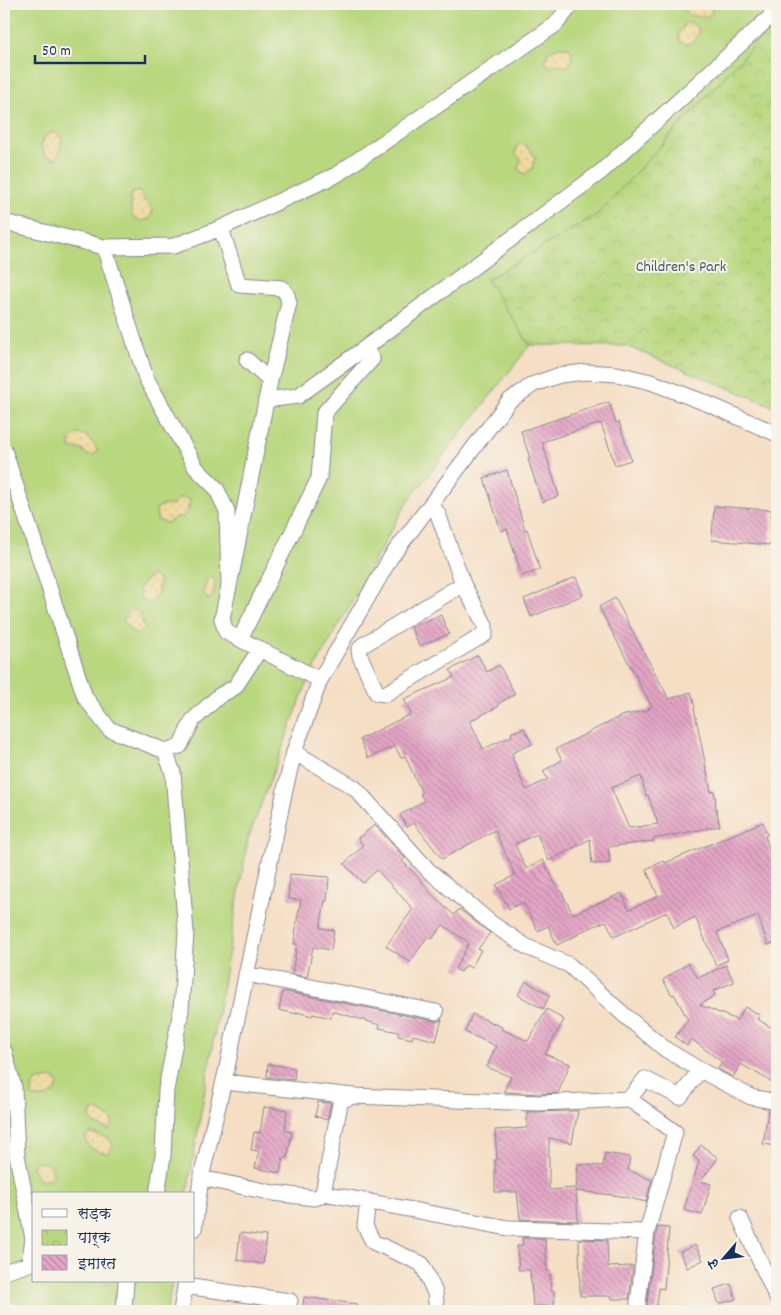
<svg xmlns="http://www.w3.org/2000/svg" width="781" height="1315" viewBox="0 0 781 1315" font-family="Dekko,'Playpen Sans Deva',sans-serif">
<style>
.grass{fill:#b8d77e;stroke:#6a836e}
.sand{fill:url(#sand-dots);stroke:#84847e}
.park{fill:url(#park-crowns);stroke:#6a836e}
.building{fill:url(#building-back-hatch);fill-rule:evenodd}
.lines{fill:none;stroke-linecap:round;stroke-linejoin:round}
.minor-casing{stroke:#888691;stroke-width:17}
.minor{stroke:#fff;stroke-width:15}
.labels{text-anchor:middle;stroke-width:4;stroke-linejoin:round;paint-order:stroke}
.park-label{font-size:16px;fill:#425966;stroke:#f7f3e8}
</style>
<defs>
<pattern id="sand-dots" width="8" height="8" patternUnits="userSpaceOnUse" patternTransform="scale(1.25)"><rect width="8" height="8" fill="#eeda9e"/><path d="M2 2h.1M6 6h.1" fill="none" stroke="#ccbb8a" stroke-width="1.8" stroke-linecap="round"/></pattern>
<pattern id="park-crowns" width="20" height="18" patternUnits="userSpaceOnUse" patternTransform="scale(1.25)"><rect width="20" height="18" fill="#b8d77e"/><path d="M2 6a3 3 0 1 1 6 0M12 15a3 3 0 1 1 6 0" fill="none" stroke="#9eb96f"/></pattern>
<pattern id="building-back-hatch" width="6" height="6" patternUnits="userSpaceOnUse" patternTransform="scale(1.25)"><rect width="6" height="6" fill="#e4a4c4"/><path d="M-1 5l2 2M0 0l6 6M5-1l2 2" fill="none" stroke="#b886a2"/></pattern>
</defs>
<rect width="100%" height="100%" fill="#f7f3e8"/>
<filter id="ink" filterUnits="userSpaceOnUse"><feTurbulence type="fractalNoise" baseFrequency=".02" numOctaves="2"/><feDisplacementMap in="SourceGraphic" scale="10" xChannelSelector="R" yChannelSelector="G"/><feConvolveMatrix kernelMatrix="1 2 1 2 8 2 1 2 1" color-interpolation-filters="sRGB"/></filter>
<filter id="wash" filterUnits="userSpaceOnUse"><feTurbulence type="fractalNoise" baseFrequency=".0096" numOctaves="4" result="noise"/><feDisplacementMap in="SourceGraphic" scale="20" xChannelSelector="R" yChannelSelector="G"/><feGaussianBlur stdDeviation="1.12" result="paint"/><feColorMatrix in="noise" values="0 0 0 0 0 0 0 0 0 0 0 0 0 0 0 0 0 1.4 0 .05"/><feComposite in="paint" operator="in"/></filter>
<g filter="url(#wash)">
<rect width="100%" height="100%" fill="#f5dec4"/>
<path class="grass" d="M4 4H777V20L598 214 487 280 530 345 406 504 307 682 248 839 187 1194H34V1281H172L167 1311H4Z"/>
<path class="sand" d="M689 4 710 5 712 11 709 16H690L684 9Z
M685 23H690L697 27 699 33 694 40 687 44 679 41V32L682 29Z
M559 47H569C573 55 573 60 567 67L557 64 552 67 545 63 548 51Z
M55 132 62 138 59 154 56 159 46 156 41 146 45 135Z
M520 143 530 149 535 158 532 169 524 174 518 169 521 159 516 154V147Z
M133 192H140L145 201 153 209 150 219 141 221 132 217 130 197Z
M77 434 86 435 98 450 93 456 86 454 83 450 70 448V440Z
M179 498 190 499 188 510 183 517H176L167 523 157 520 156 508 164 505H173Z
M152 575 159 580 158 593 149 603 140 599 139 588Z
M211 577 216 581 214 589V595L208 600 203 593 207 579Z
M131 608 140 613 145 630 134 634 123 620Z
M54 1078 58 1084 55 1093 40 1099 32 1096 33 1086 37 1080Z
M97 1110 112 1119V1127L109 1130 95 1124 90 1118 92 1112Z
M90 1133 109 1138 113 1146 108 1154C95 1150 87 1150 85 1136Z
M37 1161 51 1165 53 1174 48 1180H39L32 1167Z"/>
<path class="park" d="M777 20V408L626 346 530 345 487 280 598 214Z"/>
<g id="blocks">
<path class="building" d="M609 402 616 423 619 422 631 460 615 465 601 423 542 442 559 496 542 502 528 459 530 458 521 431Z
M507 470 525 530 527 529 540 570 522 576 507 529 501 531 484 478Z
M714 506 772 510 770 545 712 540Z
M576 577 583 595 531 617 524 599Z
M615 598 669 699 691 692 695 707 694 708 711 792 714 791 716 802 715 803 720 826 653 839 654 841 608 847 610 863 592 864 590 839 549 861 537 834 515 844 526 869 543 860 559 891H561L573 914 622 893 629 910 658 896 646 869 664 861 665 863 763 822 767 835 765 836 777 875V942L768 945 758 916 717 932 728 960 716 965 695 917 674 928 667 912 614 937 606 921 578 933 579 934 557 945 548 926 538 931 523 902 509 909 496 885 515 875 495 830 442 859 414 823 407 827 400 815 424 801 420 794 422 793 405 756 401 758 395 746 368 758 360 739 411 714 404 699 454 677 450 670 478 655 487 672 499 665 515 694 498 704 499 706 470 721 483 749 512 736 511 733 524 728 532 744 512 753 514 757H512L526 790 548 779 543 771 562 760 556 749 621 716 649 710 648 708 652 707 599 607ZM641 776 646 796 648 795 658 824 629 828 611 788Z
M441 615 449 634 419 646 411 627Z
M375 825 403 856 405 858 402 861 420 879 431 894 454 915 459 909 490 933 478 949 481 950 471 968 466 965 461 972 455 969 469 943 443 925 432 939 428 936 410 962 386 946 413 909 377 870 363 883 344 864 363 846 358 838Z
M290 874 329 877 327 901H325L320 928 334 930 331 950 313 947 307 977 292 974 297 944H294L297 920 301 900 288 899Z
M688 963 698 978 726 965 734 982 713 991 715 995 700 1005 737 1020 745 1007 760 1015 757 1019 777 1031V1085L741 1064 733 1077 718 1069 722 1062 691 1039 687 1046 675 1037 688 1020 674 994 672 995 663 980Z
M526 981 550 995 543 1009 518 995Z
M283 991 434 1021H439L442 1019 436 1041 413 1035 412 1039 398 1036 399 1032 379 1028 380 1025 332 1011 331 1018 313 1014 312 1016 297 1012V1014L279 1010Z
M547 1009 564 1020 545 1054 570 1064 558 1093 539 1094 507 1092 504 1091 511 1077 487 1067 496 1046 465 1032 472 1014 502 1027 501 1029 528 1041Z
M268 1064 295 1068 294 1080 267 1077Z
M318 1102 331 1103 327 1120 315 1116Z
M264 1107 287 1110 285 1131 292 1132 287 1158H283L280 1173 255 1168 259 1151 251 1150 254 1132 260 1133Z
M768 1110 777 1111V1146L763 1144Z
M578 1111 572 1143 549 1138V1190L575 1188 576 1190 578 1164 603 1166 605 1153 630 1157 628 1170 652 1180 646 1202 621 1196 576 1191 578 1221 520 1219 517 1192H495V1160H497L495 1130 527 1128V1112Z
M701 1145 718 1158 701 1181 711 1184 702 1215 684 1210 699 1161 693 1156Z
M658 1227 669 1228 664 1289 659 1288 656 1311H646L656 1234Z
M240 1233 266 1236 263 1264 237 1260Z
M522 1238H545L547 1271H550L551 1291H554V1306H533L530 1270H519L517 1246 523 1245Z
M579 1239 607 1240 608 1267 633 1266 629 1299H612V1296H580Z
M695 1245 703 1260 687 1268 680 1252Z
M731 1284 736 1299 719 1304 714 1289Z
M304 1297 357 1304V1311H302Z"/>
</g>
</g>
<g filter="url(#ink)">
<use href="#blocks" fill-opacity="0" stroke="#888691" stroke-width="1"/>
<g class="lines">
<g class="minor-casing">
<path id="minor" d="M4 222 104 247
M221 228 336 175 555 25 572 4
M247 360 270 381
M266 400 298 396 365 348 602 171 769 18 777 4
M4 450 85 697 109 729 165 751 180 746 193 720 219 696 235 687 260 649
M431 504 438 514 463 584 485 625V634L385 694 377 693 360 656 359 650 363 645 463 584
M229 586 227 511 216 488 196 468 146 378 104 247 174 246 221 228 239 285 282 288 287 295 289 303 270 381 229 586 222 619 226 632 320 680
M240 639 319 478 324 413 372 359 365 348
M294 752 355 788 428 870 491 923 527 947 569 965 623 1014 665 1049 700 1070 751 1097 777 1102
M246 974 436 1012
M4 1051 14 1088 17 1155 33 1239 34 1240
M224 1082 353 1096
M629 1099 645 1079 680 1097 700 1070
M201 1178 274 1193 314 1198 318 1197 323 1193 340 1104 343 1100 353 1096 539 1103 629 1099 675 1132 647 1232
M323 1193 508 1228 647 1232 637 1311
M157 1194 163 1156 166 1090 181 1010 186 932 173 773 165 751
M368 1201 365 1226 373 1242 422 1264 435 1293 437 1311
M740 1218 777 1298
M194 1229 201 1178 226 1072 284 794 294 752 320 680 391 557 509 401 534 384 560 375 586 372 617 374 651 382 706 403 777 434
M4 1272 29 1264 33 1239
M185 1286 290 1301
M124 1311 126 1281
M181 1311 186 1281"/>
</g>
<use href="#minor" class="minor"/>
</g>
</g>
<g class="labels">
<g class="park-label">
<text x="681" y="271">Children's Park</text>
</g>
</g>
<rect width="781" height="1315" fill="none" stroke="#f7f3e8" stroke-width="20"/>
<rect x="32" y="1192" width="162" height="90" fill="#f7f3e8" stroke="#9fa5b1"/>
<rect x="42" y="1209" width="25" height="8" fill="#ffffff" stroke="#9fa5b1"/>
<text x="78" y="1218" font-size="15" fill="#1b2f5e">सड़क</text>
<rect x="42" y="1230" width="25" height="15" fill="url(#park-crowns)" stroke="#9fa5b1"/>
<text x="78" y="1242" font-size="15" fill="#1b2f5e">पार्क</text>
<rect x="42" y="1255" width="25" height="15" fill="url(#building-back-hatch)" stroke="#9fa5b1"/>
<text x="78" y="1268" font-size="15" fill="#1b2f5e">इमारत</text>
<g transform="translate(724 1258) rotate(242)" stroke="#f7f3e8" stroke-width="4" paint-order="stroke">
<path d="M0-4L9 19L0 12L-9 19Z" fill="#1b2f5e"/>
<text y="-8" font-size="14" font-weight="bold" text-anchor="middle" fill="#1b2f5e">उ</text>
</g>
<path d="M35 55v8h110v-8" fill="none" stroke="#1b2f5e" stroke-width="2.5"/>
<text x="42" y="55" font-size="15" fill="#1b2f5e" stroke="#f7f3e8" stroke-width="4" paint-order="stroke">50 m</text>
</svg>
